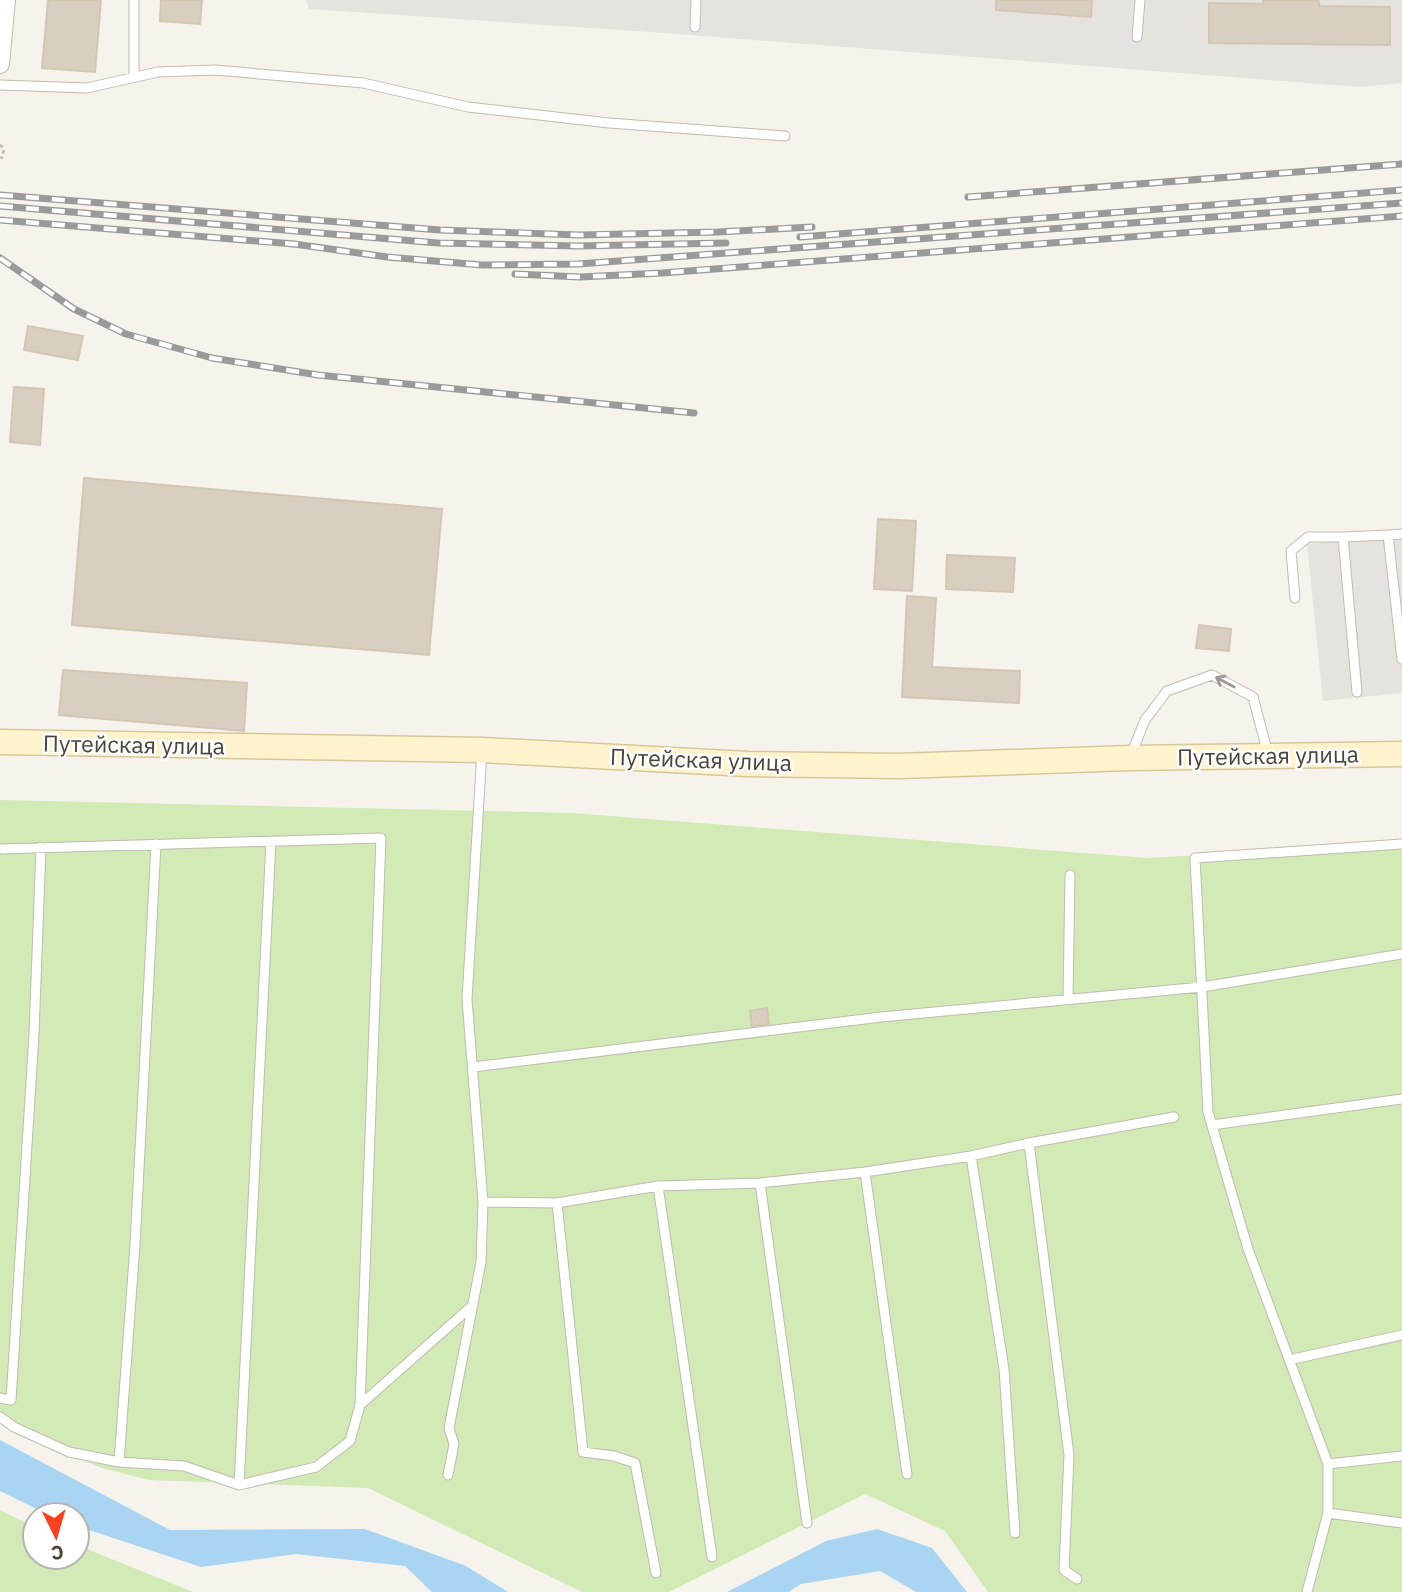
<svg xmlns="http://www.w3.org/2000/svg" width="1402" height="1592" viewBox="0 0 1402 1592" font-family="'IBM Plex Sans',sans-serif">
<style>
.industrial{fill:#e6e2dd}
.green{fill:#d2eab5}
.water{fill:#a9d4f2}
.building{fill:#d8cfc1;stroke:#d3c7b4;stroke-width:2}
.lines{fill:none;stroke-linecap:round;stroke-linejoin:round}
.service-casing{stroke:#c2bbae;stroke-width:11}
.minor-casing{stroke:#c2bbae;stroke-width:20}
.secondary-casing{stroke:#d6c79b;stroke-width:27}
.path{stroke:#c4b79f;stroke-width:2.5;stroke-dasharray:3.5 3.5;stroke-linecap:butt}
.service{stroke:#fff;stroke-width:9}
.minor{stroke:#fff;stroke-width:18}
.secondary{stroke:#fff3cd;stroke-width:24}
.rail-casing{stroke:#9a9a9a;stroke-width:7}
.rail{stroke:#fff;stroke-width:4.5;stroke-dasharray:13;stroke-linecap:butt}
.oneway{stroke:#9c9892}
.labels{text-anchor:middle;stroke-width:5;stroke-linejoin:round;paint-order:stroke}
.street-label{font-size:23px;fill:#4b4439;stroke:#fff}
</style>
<rect width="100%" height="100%" fill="#f6f3ec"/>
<path class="industrial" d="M306 0H1402V83L1359 87 664 33 309 9Z
M1402 534V693L1323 701 1307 544Z"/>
<path class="green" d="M0 800 572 813 1148 858 1402 843V1592H988L945 1531 865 1494 669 1592H582L368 1488 149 1480 102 1468 35 1442 0 1421Z
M0 1510 35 1527V1557H77V1545L193 1592H0Z"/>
<path class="water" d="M0 1440 170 1530 365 1529 466 1566 508 1592H432L405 1566 296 1554 201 1567 77 1526V1515H49L0 1491Z
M877 1529 932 1548 967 1592H916L880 1571 801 1584 789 1592H727L826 1541Z"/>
<path class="building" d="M48 0H101L95 72 42 68Z
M161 0H202L200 24 160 21Z
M996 0H1092L1091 17 996 10Z
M1263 0H1318L1320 6 1390 7V45L1209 43V3L1263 4Z
M28 326 83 336 78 360 24 350Z
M14 387 44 389 40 445 10 442Z
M84 478 442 509 429 655 72 625Z
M878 519 916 521 912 591 874 589Z
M947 555 1015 558 1013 592 946 589Z
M907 596 936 598 932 667 1020 671 1019 703 902 697Z
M1199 625 1231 629 1229 651 1196 648Z
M63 670 247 683 244 731 59 715Z
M767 1008 769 1024 752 1026 750 1011Z"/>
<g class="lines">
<g class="service-casing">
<path id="service" d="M134 0V77
M695 27 696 0
M1137 37 1140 0
M0 85 87 88 158 72 215 70 363 83 468 107 609 123 785 136
M1402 534 1388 535 1402 659
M1295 598 1291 551 1308 537H1343
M1357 692 1343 537 1388 535
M1131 755 1145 720 1167 691 1212 675 1253 697 1268 754
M0 849 381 838 360 1405
M1068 999 1070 875
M473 1067 881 1017 1202 987 1402 954
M1212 1125 1402 1099
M1029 1143 1174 1117
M971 1156 1004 1369 1015 1533
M865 1172 907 1474
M760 1183 807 1523
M658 1186 712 1557
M483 1202 557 1203 658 1186 760 1183 865 1172 971 1156 1029 1143 1069 1455 1064 1570 1077 1579
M557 1203 583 1452 614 1456 635 1463 656 1573
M1289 1360 1402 1335
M0 1398 11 1400 34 1034 41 847
M0 1417 14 1427 69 1452 119 1462 184 1466 239 1485 316 1467 350 1441 360 1405 473 1305
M119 1462 135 1245 156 844
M1328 1464 1402 1456
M448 1475 454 1444 449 1428 481 1262 483 1202 467 999 482 751
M239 1485 271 841
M1328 1513 1402 1523
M1307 1592 1328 1513V1464L1248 1249 1208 1112 1195 858 1402 844"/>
</g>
<g class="minor-casing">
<path id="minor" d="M0 64 6 0"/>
</g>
<g class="secondary-casing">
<path id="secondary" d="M0 742 482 750 748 764 899 766 1130 758 1402 754"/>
</g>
<path class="path" d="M0 145 4 149 2 158 0 157"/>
<use href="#service" class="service"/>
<use href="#minor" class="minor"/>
<use href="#secondary" class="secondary"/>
<g class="rail-casing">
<path id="rail" d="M0 195 440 230 579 235 718 232 812 227
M968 197 1402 164
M0 206 438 243 578 246 726 243
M0 220 294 244 387 257 482 265 578 264 1402 203
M800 237 1402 190
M0 258 74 309 126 334 212 358 318 375 694 413
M515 274 580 277 662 273 1402 216"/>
</g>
<use href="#rail" class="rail"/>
</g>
<defs><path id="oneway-shaft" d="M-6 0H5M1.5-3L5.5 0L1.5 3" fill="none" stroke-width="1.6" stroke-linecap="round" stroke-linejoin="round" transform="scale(1.75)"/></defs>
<use class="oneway" href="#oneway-shaft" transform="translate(1225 682) rotate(-152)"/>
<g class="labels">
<g class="street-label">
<text transform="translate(134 745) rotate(1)" y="8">Путейская улица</text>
<text transform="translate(1268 756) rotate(-1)" y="8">Путейская улица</text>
<text transform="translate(701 760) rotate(2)" y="8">Путейская улица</text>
</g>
</g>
<g transform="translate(56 1536) rotate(175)"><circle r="33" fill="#ffffff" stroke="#b7b4b0" stroke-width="2"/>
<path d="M0-5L12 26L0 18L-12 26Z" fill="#fc3f1d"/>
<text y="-10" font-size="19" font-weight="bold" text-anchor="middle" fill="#4b4439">С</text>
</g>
</svg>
